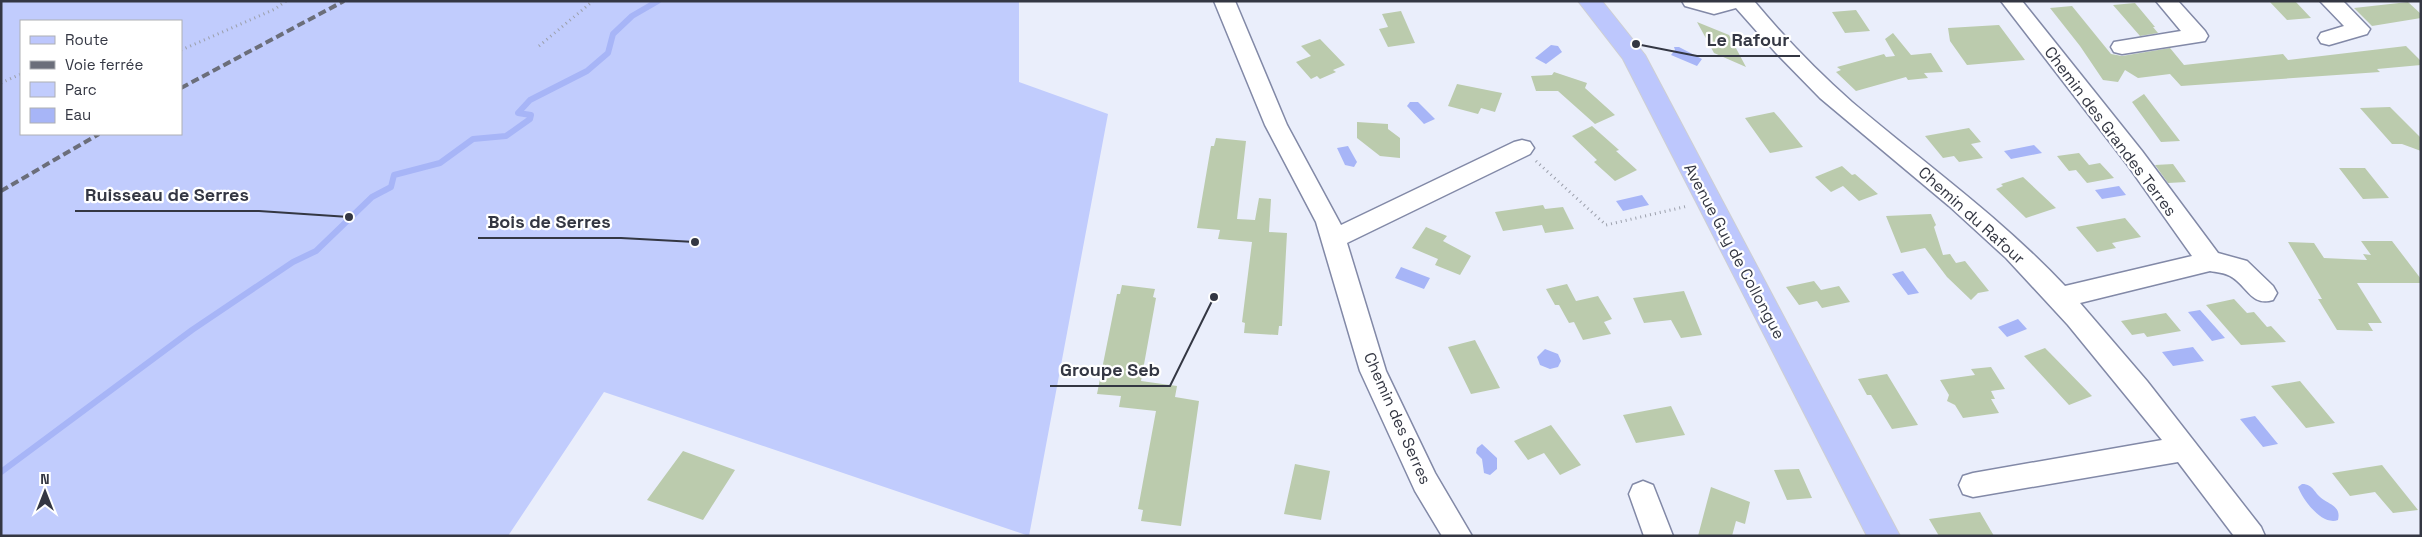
<svg xmlns="http://www.w3.org/2000/svg" width="2422" height="537" viewBox="0 0 2422 537" font-family="'Space Grotesk',sans-serif">
<style>
.green{fill:#c1ccfd;fill-rule:evenodd}
.water{fill:#a7b5f7}
.lines{fill:none;stroke-linecap:round;stroke-linejoin:round}
.stream{stroke:#a7b5f7;stroke-width:6}
.building{fill:#bbcbad}
.minor-casing{stroke:#8289a7;stroke-width:3}
.major-casing{stroke:#cecfd2;stroke-width:2}
.path{stroke:#9ca0ac;stroke-width:3;stroke-dasharray:1 4;stroke-linecap:butt}
.minor{fill:#fff;fill-rule:evenodd}
.major{fill:#bdc7fd;fill-rule:evenodd}
.rail{stroke:#6b6e7a;stroke-width:4;stroke-dasharray:8 4;stroke-linecap:butt}
.labels{text-anchor:middle;stroke-width:4.5;stroke-linejoin:round;paint-order:stroke}
.street-label{font-size:16px;fill:#343743;stroke:#fff}
.leader{fill:none;stroke:#343743;stroke-width:2}
.callout-dot{fill:#343743;stroke:#fff;stroke-width:2}
.callout-label{font-size:18px;text-anchor:middle;font-weight:bold;fill:#343743;stroke:#fff;stroke-width:4.5;stroke-linejoin:round;paint-order:stroke}
</style>
<rect width="100%" height="100%" fill="#eaeefb"/>
<path class="green" d="M1 1H1019V82L1108 114 1029 536 604 392 508 536H1ZM21 21H181V134H21Z"/>
<path class="water" d="M1551 45 1558 46 1562 52 1546 64 1535 58Z
M1674 47H1679L1702 59 1697 66 1671 55 1675 50Z
M1410 102H1418L1435 119 1424 124 1407 106Z
M2034 145 2042 153 2011 159 2004 151Z
M1348 146 1357 162 1354 167 1345 165 1337 148Z
M2119 186 2126 195 2102 199 2095 190Z
M1642 195 1649 205 1623 211 1616 201Z
M1401 267 1430 278 1424 289 1395 278Z
M1903 271 1919 293 1908 295 1892 274Z
M2200 310 2225 338 2212 341 2188 312Z
M2018 319 2027 329 2007 337 1998 327Z
M2193 347 2204 361 2173 366 2162 352Z
M1545 349 1558 354 1561 361 1558 367 1550 369 1540 365 1537 357Z
M2255 416 2278 444 2263 447 2240 419Z
M1482 444 1497 458V469L1490 475 1484 473 1482 459 1476 453 1477 448Z
M2302 484C2314 484 2314 494 2324 500 2332 505 2341 508 2338 520 2322 526 2303 500 2298 487Z"/>
<g class="lines">
<path class="stream" d="M1 472 192 330 293 262 316 251 372 197 391 187 394 175 440 163 473 139 506 136 530 119 531 115 518 113 530 100 587 71 608 53 613 34 632 16 658 1"/>
</g>
<path class="building" d="M2269 1H2295L2311 18 2287 20Z
M2408 2 2421 14V18L2372 26 2354 8Z
M2135 3 2155 27H2153L2158 33 2140 36 2113 5Z
M2072 6 2111 54 2122 56 2170 48 2184 65 2283 54 2288 60 2406 46 2421 61V65L2377 69 2380 72 2181 86 2170 74 2138 78 2125 70 2118 82 2103 80 2080 46 2050 8Z
M1856 10 1870 31 1845 33 1832 12Z
M1401 11 1415 43 1388 47 1379 29 1388 27 1382 14Z
M1697 22 1729 35 1746 67 1714 53Z
M1999 25 2025 60 1967 65 1950 41 1948 28Z
M1893 33 1911 55 1931 53 1943 72 1924 73 1928 78 1908 80 1906 77 1856 91 1836 72 1841 70 1837 67 1884 54 1886 57 1895 56 1885 39Z
M1320 39 1345 65 1333 70 1336 72 1320 79 1317 76 1311 79 1296 62 1311 56 1301 46Z
M1554 72 1587 83 1585 88 1615 115 1595 124 1558 91H1536L1531 76 1552 75Z
M1457 84 1502 93 1495 112 1481 108 1478 114 1448 106Z
M2144 94 2180 141 2161 142 2132 102Z
M2390 107 2421 138V151L2402 144H2392L2360 108Z
M1774 112 1781 120 1803 147 1770 153 1745 118Z
M1357 122 1388 124V129L1400 138V158L1380 156 1357 138Z
M1592 126 1619 150 1616 151 1637 170 1615 181 1594 162 1597 160 1572 136Z
M1969 128 1981 142 1971 144 1983 158 1959 162 1954 156 1943 158 1925 136Z
M1216 138 1246 141 1237 219 1255 220 1259 198 1271 199 1269 232 1287 233 1282 326H1279L1278 335 1244 333 1245 323 1242 322 1252 242 1218 239 1220 230 1197 228 1211 146H1214Z
M2079 153 2089 165 2100 163 2114 178 2087 183 2076 170 2069 171 2057 156Z
M2173 164 2186 182 2168 183 2155 165Z
M1842 166 1852 175 1855 174 1878 194 1859 201 1843 186 1831 192 1815 177Z
M2339 168H2365L2389 198 2363 199Z
M2023 177 2056 208 2026 218 1996 189 2003 186 2001 184Z
M1543 205 1545 209 1563 207 1574 229 1545 233 1542 225 1503 231 1495 212Z
M1931 214 1936 225 1934 227 1943 255 1950 254 1956 263 1965 261 1989 291 1978 293 1971 300 1947 277 1925 248 1901 253 1886 216Z
M2125 218 2141 237 2112 243 2116 248 2097 252 2076 227Z
M1426 227 1447 236 1443 241 1471 256 1460 275 1435 265 1438 259 1412 248Z
M2361 241H2392L2421 279V283H2357L2382 323H2368L2373 331 2337 330 2318 299H2322L2288 242 2314 243 2324 258 2367 260 2363 254 2371 255Z
M1814 281 1821 290 1839 286 1850 302 1822 308 1817 301 1799 305 1786 287Z
M1567 284 1576 301 1598 296 1612 319 1604 322 1611 334 1583 340 1574 322 1569 323 1559 305H1555L1546 289Z
M1122 285 1155 289 1153 297 1156 298 1141 381 1177 386 1175 397 1199 401 1181 526 1141 521 1143 510 1138 509 1156 411 1119 407 1121 396 1097 394 1117 294H1120Z
M1684 291 1702 335 1681 338 1671 320 1644 323 1633 298Z
M2234 299 2247 313 2254 312 2267 327 2271 326 2286 342 2241 345 2206 305Z
M2166 313 2181 331 2147 337 2144 333 2132 335 2121 321Z
M1475 340 1500 388 1471 394 1448 347Z
M2045 348 2050 353 2092 396 2069 405 2024 356Z
M1991 367 2005 389 1991 391 1995 399H1991L1999 413 1963 418 1955 405 1947 401 1949 395 1940 380 1975 375 1971 369Z
M1887 374 1918 425 1892 429 1871 395H1867L1858 379Z
M2300 381 2335 423 2306 428 2271 386Z
M1671 406 1685 435 1636 443 1623 415Z
M1551 425 1581 465 1560 475 1544 453 1528 460 1514 441Z
M683 451 735 470 703 520 647 500Z
M1295 464 1330 471 1321 520 1284 514Z
M2382 465 2418 510 2393 513 2375 492 2350 496 2332 473Z
M1799 469 1812 498 1787 500 1774 470Z
M1711 487 1750 502 1745 524 1736 521 1732 536H1698Z
M1980 512 1994 536H1939L1929 519Z"/>
<g class="lines">
<g class="minor-casing">
<path id="minor" d="M1214 1H1235L1287 125 1341 225 1514 142 1522 140 1530 142 1534 148 1530 154 1347 243 1386 371 1435 473 1472 536H1442L1415 491 1360 371 1316 222 1265 125Z
M1682 1H1754C1784 37 1817 71 1852 102 1924 163 2000 217 2065 286L2192 256 2126 163 2001 1H2022L2142 151 2218 253 2247 261 2273 286 2277 293 2273 300C2251 307 2247 285 2230 276 2225 273 2216 272 2210 271L2080 303 2147 381 2261 527 2265 536H2234L2178 462 1973 497 1963 494 1959 485 1963 476 1973 473 2162 440 2068 325 2006 258 1949 206 1820 98 1776 53 1736 8 1714 14 1685 6Z
M2156 1H2178L2205 31 2208 36 2205 41 2122 54 2114 52 2111 47 2114 42 2181 31Z
M2320 1H2343L2370 29 2367 34 2329 45 2321 43 2318 38 2321 33 2344 26Z
M1643 481 1653 485 1673 536H1644L1629 494 1633 485Z"/>
</g>
<g class="major-casing">
<path id="major" d="M1578 1H1602L1645 55 1900 536H1867L1623 59Z"/>
</g>
<path class="path" d="M539 46 593 1
M181 50 275 9 286 1
M1 83 21 74
M1536 161 1606 225 1688 206"/>
<use href="#minor" class="minor"/>
<use href="#major" class="major"/>
<path class="rail" d="M181 88 344 1
M1 191 99 134"/>
</g>
<g class="labels">
<g class="street-label">
<text transform="translate(2111 131) rotate(53)" y="6">Chemin des Grandes Terres</text>
<text transform="translate(1972 215) rotate(42)" y="6">Chemin du Rafour</text>
<text transform="translate(1735 251) rotate(62)" y="6">Avenue Guy de Collongue</text>
<text transform="translate(1398 418) rotate(66)" y="6">Chemin des Serres</text>
</g>
</g>
<path class="leader" d="M1636 44L1697 56H1800M349 217L259 211H75M695 242L621 238H478M1214 297L1170 386H1050"/>
<g class="callout-dot">
<circle cx="1636" cy="44" r="5"/>
<circle cx="349" cy="217" r="5"/>
<circle cx="695" cy="242" r="5"/>
<circle cx="1214" cy="297" r="5"/>
</g>
<g class="callout-label">
<text x="1748" y="46">Le Rafour</text>
<text x="167" y="201">Ruisseau de Serres</text>
<text x="549" y="228">Bois de Serres</text>
<text x="1110" y="376">Groupe Seb</text>
</g>
<rect width="2422" height="537" fill="none" stroke="#343743" stroke-width="5"/>
<rect x="20" y="20" width="162" height="115" fill="#ffffff" stroke="#aeafb4"/>
<rect x="30" y="36" width="25" height="8" fill="#bdc7fd" stroke="#aeafb4"/>
<text x="65" y="45" font-size="15" fill="#343743">Route</text>
<rect x="30" y="61" width="25" height="8" fill="#6b6e7a" stroke="#aeafb4"/>
<text x="65" y="70" font-size="15" fill="#343743">Voie ferrée</text>
<rect x="30" y="82" width="25" height="15" fill="#c1ccfd" stroke="#aeafb4"/>
<text x="65" y="95" font-size="15" fill="#343743">Parc</text>
<rect x="30" y="108" width="25" height="15" fill="#a7b5f7" stroke="#aeafb4"/>
<text x="65" y="120" font-size="15" fill="#343743">Eau</text>
<g transform="translate(45 492)" stroke="#ffffff" stroke-width="4" paint-order="stroke">
<path d="M0-4L9 19L0 12L-9 19Z" fill="#343743"/>
<text y="-8" font-size="14" font-weight="bold" text-anchor="middle" fill="#343743">N</text>
</g>
</svg>
